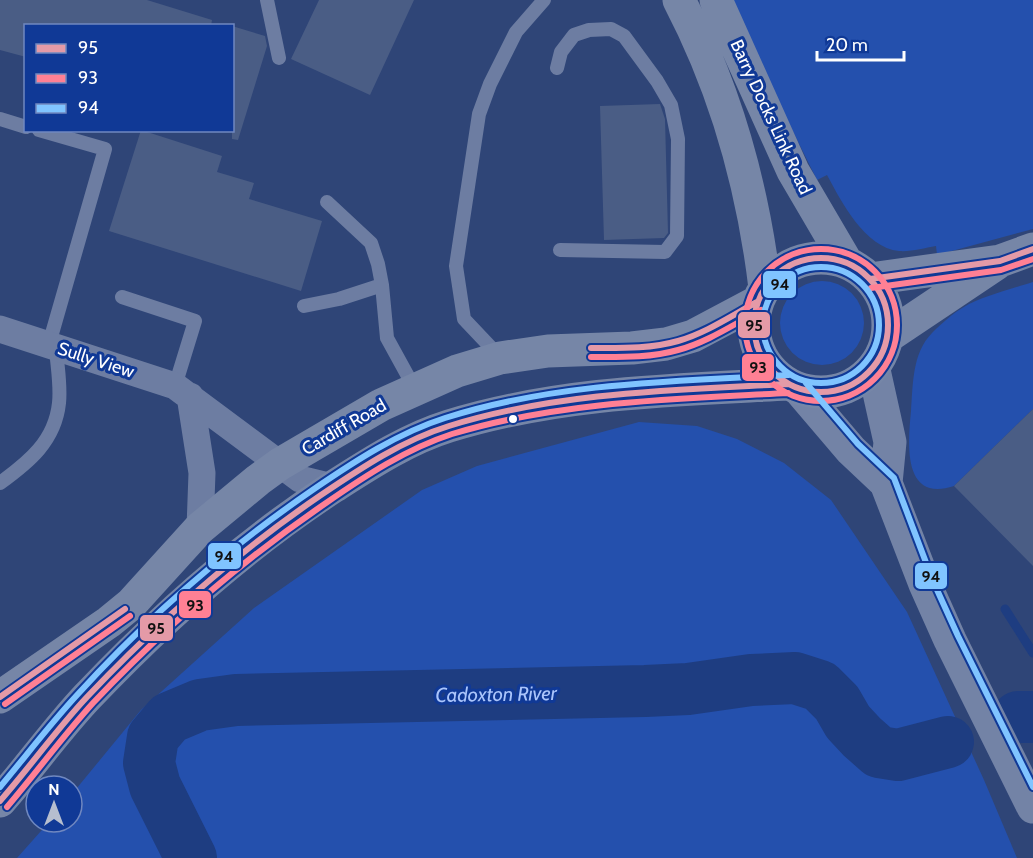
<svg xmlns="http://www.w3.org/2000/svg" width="1033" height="858" viewBox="0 0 1033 858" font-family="Cabin,sans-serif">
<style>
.green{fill:#2450ad}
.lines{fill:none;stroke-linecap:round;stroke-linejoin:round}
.stream{stroke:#1e3d81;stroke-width:9}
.river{stroke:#1e3d81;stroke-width:52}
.building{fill:#4a5d85}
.lane{stroke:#6d7da2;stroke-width:14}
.street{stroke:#6d7da2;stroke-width:27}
.secondary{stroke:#7383a6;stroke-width:33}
.primary{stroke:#7686a7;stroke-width:33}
.bus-1-casing{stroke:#103996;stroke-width:10}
.bus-2-casing{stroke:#103996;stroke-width:10}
.bus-3-casing{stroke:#103996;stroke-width:10}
.bus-1{stroke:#e49aa7;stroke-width:6}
.bus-2{stroke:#ff8094;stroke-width:6}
.bus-3{stroke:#80c4ff;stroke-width:6}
.bus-dot{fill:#fff;stroke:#103996;stroke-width:2}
.labels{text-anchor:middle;stroke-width:6;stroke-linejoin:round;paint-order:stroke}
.street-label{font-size:18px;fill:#fff;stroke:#103996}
.water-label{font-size:20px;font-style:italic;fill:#abc5fb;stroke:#103996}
.line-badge{stroke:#103996;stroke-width:2}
.pale-badge-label{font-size:16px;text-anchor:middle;font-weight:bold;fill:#111}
</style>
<rect width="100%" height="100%" fill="#2f4577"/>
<path class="green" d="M725 0H1033V229L937 255 936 246C924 248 911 252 899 251 865 248 841 201 827 175L817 180 743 31Z
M780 323a42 42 0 1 1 84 0a42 42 0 1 1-84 0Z
M1033 282V409L954 486C902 503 908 443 911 411 913 385 912 353 932 333 941 324 953 313 964 307 980 297 1014 288 1033 282Z
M639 422 697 426 737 439 784 463 831 500 907 612 984 780 1017 858H17L49 822H72V794L141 710 254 608 422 490 477 466Z"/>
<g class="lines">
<path class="stream" d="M1005 609 1033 653"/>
<path class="river" d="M1018 717H1033
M191 858 155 786 149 763 153 737 169 718 200 705 236 700 645 691 688 689 751 680 795 678 820 686 837 703 848 722 862 737 879 752 898 755 948 742"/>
</g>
<path class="building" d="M0 0H147L212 20 211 26H26V57L0 50Z
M319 0H414L370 95 291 59Z
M232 26 265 36 267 46 238 140 232 139Z
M660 104 665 119 668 233 664 238 604 240 600 106Z
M141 130 222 156 217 172 254 183 249 199 322 221 301 291 109 231Z
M1033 409V566L954 486Z"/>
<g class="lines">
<path class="lane" d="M267 0 279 58
M557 68 561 52 574 35 589 30 611 29 624 36 657 81 671 105 678 139 677 236 665 252 560 250
M0 119 26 127
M39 130 105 149 49 344
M327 202 371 243 378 264 382 285 387 338 415 389
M122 297 195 321 175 386
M304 306 339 299 382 285
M499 356 464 319 456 266 479 114 490 84 516 32 544 0
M0 483C29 462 55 441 59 403 61 385 57 365 56 347"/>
<path class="street" d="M0 329 175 386 300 479 333 487
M190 396 202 473 200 528"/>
<path class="secondary" d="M874 370 890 442 886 483 925 584 950 640 1033 807
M799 389 851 450 886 483"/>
<path class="primary" d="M679 0C726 90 753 187 765 288
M716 0 793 171 847 263
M754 325a67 67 0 1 1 134 0a67 67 0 1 1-134 0Z
M870 279 1000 261 1033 249
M887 337 996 264
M0 697 109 622 131 604 200 528 258 480 280 464 381 405 457 371 500 358 548 351 632 348 666 344 693 336 757 302
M0 801C30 767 56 730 87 697 161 619 243 546 333 487 369 464 407 439 449 426 559 392 674 390 788 384"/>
<g class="bus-1-casing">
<path id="bus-1" d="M754 325a67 67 0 1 1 134 0a67 67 0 1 1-134 0Z
M870 279 1000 261 1033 249
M591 348C620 348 650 349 678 341 706 333 731 316 757 302
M0 697 125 609
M0 801C30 767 56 730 87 697 158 622 236 553 321 495 361 468 403 440 449 426 558 392 675 390 788 384"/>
</g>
<g class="bus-2-casing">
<path id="bus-2" d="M745 325a76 76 0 1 1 152 0a76 76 0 1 1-152 0Z
M871 288 1001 270 1033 259
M591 357C620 357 650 358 678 350 708 342 734 324 761 310
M5 704 130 616
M7 807C36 773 63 736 93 703 163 629 241 561 326 503 365 476 406 449 452 434 561 401 676 399 788 393"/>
</g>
<g class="bus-3-casing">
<path id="bus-3" d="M763 325a58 58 0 1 1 116 0a58 58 0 1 1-116 0Z
M806 383 858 444 894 478 933 581 958 636 1033 787
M0 787C26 756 50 724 78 694 148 617 228 548 314 489 355 461 398 433 445 418 555 383 673 381 788 375"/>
</g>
<use href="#bus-1" class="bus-1"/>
<use href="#bus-2" class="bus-2"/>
<use href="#bus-3" class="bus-3"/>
</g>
<circle class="bus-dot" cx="513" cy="419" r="5"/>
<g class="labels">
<g class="street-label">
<text transform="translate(771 117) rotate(65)" y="6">Barry Docks Link Road</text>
<text transform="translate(96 360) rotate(18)" y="6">Sully View</text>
<text transform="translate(344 427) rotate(-30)" y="6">Cardiff Road</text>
</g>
<g class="water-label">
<text transform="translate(496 694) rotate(-1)" y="7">Cadoxton River</text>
</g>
</g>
<g class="line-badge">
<rect x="762" y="270" width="35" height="29" rx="6" fill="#80c4ff"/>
<rect x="737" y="311" width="34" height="28" rx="6" fill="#e49aa7"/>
<rect x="741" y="353" width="34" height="29" rx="6" fill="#ff8094"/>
<rect x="207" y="542" width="35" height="28" rx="6" fill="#80c4ff"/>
<rect x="914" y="562" width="34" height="28" rx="6" fill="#80c4ff"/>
<rect x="178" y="590" width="34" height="29" rx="6" fill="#ff8094"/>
<rect x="139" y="614" width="35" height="28" rx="6" fill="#e49aa7"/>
</g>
<g class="pale-badge-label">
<text x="780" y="290">94</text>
<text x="754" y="331">95</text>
<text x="758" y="373">93</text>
<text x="224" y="562">94</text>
<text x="931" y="582">94</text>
<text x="195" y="611">93</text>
<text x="156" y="634">95</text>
</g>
<rect x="24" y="24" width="210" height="108" fill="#103996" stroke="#7088c0" stroke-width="1.5"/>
<rect x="36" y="44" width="30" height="9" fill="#e49aa7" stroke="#7088c0" stroke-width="1.5"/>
<text x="78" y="54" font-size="18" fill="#ffffff">95</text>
<rect x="36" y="74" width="30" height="9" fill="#ff8094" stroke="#7088c0" stroke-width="1.5"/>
<text x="78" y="84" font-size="18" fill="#ffffff">93</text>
<rect x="36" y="104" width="30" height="9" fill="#80c4ff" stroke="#7088c0" stroke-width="1.5"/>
<text x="78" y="114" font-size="18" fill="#ffffff">94</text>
<g transform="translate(54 804)"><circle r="28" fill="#103996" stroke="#7088c0" stroke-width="1.5"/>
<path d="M0-4.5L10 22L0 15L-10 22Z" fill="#b6becf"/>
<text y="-9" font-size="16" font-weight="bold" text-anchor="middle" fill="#ffffff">N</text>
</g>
<path d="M817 51v9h87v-9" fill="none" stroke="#ffffff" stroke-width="3"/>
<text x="826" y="51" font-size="18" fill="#ffffff" stroke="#103996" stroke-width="4.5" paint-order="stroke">20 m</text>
</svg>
